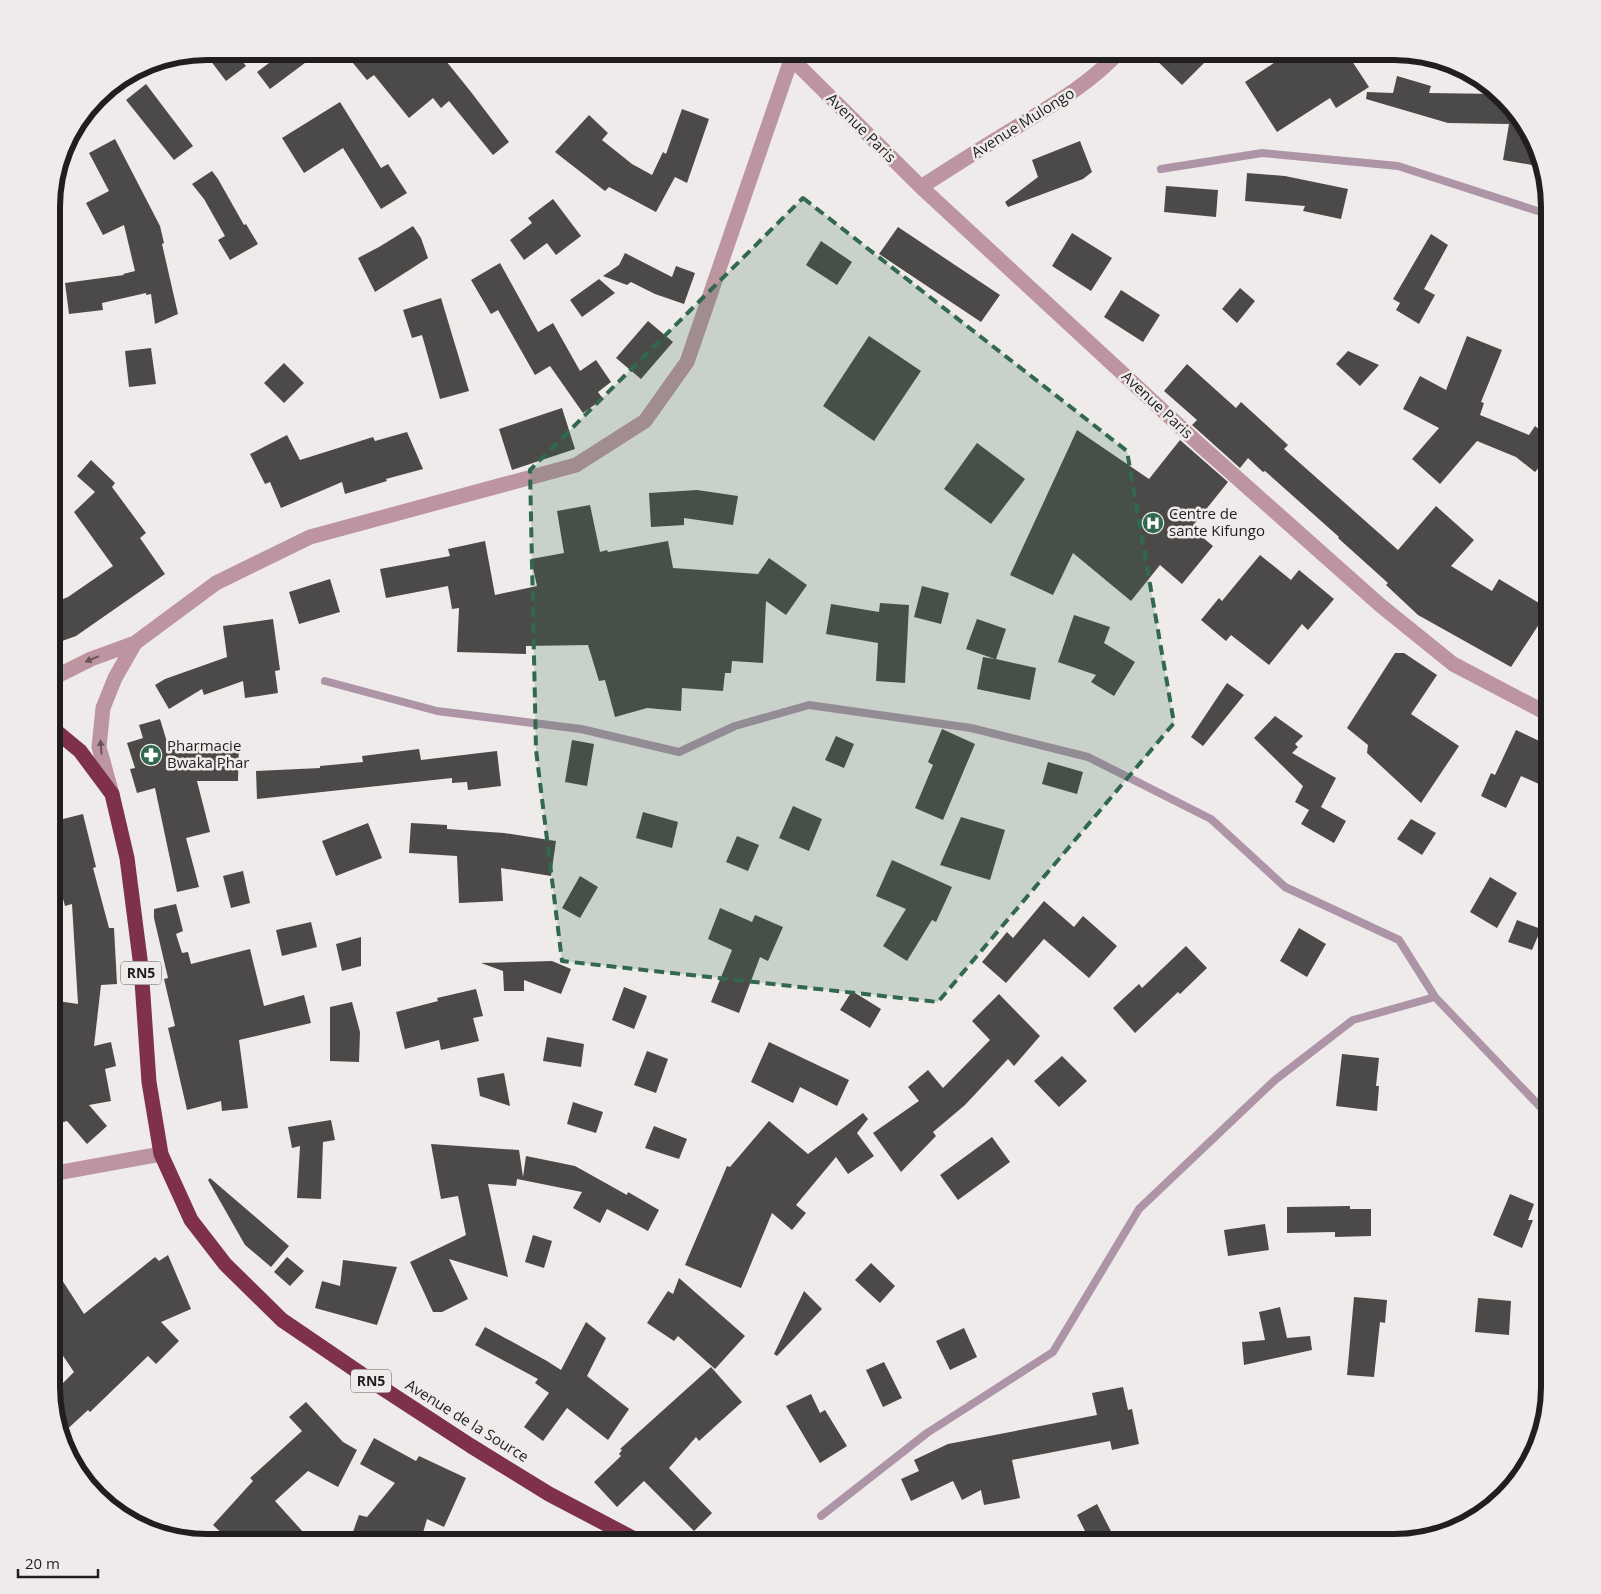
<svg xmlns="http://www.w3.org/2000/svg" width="1601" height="1594" viewBox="0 0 1601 1594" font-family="'Open Sans',sans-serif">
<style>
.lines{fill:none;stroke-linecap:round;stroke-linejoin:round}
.stream{stroke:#ad95a7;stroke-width:8}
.building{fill:#4c4a48}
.minor{stroke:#bd95a0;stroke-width:15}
.highway{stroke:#7e304c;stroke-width:15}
.oneway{fill:#675458}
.marked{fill:#31684f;fill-opacity:0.2;stroke:#31684f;stroke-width:4;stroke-dasharray:10 6;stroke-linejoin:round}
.labels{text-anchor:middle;stroke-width:5;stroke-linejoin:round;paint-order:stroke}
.shield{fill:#efebea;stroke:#5e5c5b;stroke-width:1}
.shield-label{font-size:14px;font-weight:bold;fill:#201f1e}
.street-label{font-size:15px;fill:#201f1e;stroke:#efebea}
.poi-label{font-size:15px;fill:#201f1e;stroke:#efebea;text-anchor:start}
.rim{fill:none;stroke:#201f1e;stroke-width:6}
</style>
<rect width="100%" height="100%" fill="#efebea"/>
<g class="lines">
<path class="stream" d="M1161 169 1262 153 1398 166 1550 215
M325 681 437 711 581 729 679 752 735 726 809 705 971 728 1088 757 1211 819 1285 887 1399 940 1435 997 1550 1117
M821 1516 927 1433 1053 1352 1139 1209 1275 1080 1353 1020 1435 997"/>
</g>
<path class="building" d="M235 51 246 66 226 81 204 52Z
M285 51H321L270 89 257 72Z
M343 51H438L471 92 509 142 493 155 449 101 441 108 433 98 409 118 374 75 367 80Z
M1148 52H1215L1182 85Z
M1300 52H1346L1369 87 1336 108 1330 98 1277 132 1245 82 1280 59 1283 63Z
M1397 76 1431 86 1429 93 1498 94 1511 104 1535 143 1532 165 1503 160 1509 124 1448 123 1366 99 1367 92 1393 93Z
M146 84 193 146 174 160 126 100Z
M340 102 381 168 388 164 407 193 381 209 343 148 304 173 282 138Z
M682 109 709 119 687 183 675 177 656 212 609 187 605 191 555 152 589 115 608 133 602 140 632 164 652 175 663 152 666 154Z
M115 139 160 226 164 243 162 244 178 314 155 324 151 294 146 295V293L102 303 103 310 69 314 65 283 124 275 123 274 135 271 124 225 103 235 86 203 109 191 89 153Z
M1080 141 1092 172 1083 179 1008 207 1005 202 1038 177 1032 160Z
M212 171 218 179 244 225 246 224 258 244 230 260 218 240 225 236 204 199 192 184Z
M1247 173 1285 176 1348 189 1341 219 1303 211 1305 206 1245 201Z
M1166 186 1218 190 1216 217 1164 212Z
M553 199 581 236 556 255 547 243 524 260 510 240 532 223 528 218Z
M413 226 421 238 428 258 375 292 358 258 379 247Z
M898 227 1000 295 981 322 879 254Z
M1072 233 1112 258 1091 291 1052 266Z
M1431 234 1448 245 1424 289 1435 295 1419 324 1396 310 1400 303 1393 299Z
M821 241 852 262 837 285 806 265Z
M625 253 672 277 676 266 695 273 684 304 655 294 631 282 627 285 603 276 619 265Z
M500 263 538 332 553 323 580 371 596 360 611 382 598 392 603 399 583 413 550 366 535 375 498 310 491 314 471 280Z
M599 279 615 293 582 317 570 300Z
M1240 288 1255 301 1237 323 1222 309Z
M1121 290 1160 315 1143 342 1104 317Z
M441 298 469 391 440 399 422 335 412 338 403 310Z
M648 321 673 342 641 379 616 358Z
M869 336 921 371 874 441 823 406Z
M1467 336 1502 350 1481 402 1484 403 1480 415 1529 435 1535 426 1550 438V455L1535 472 1516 457 1477 441 1440 484 1412 459 1439 428 1403 409 1420 376 1446 390Z
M151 348 156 384 129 387 125 351Z
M1348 351 1379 365 1360 386 1336 364Z
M284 363 304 383 284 403 264 383Z
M1187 364 1236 408 1241 402 1288 445 1284 449 1398 550 1436 506 1474 540 1451 566 1492 591 1499 579 1549 609 1511 667 1418 615 1386 585 1388 583 1338 538 1339 537 1265 471 1263 472 1248 458 1240 468 1192 425 1197 420 1164 391Z
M562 408 575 449 512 470 499 429Z
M1077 430 1149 479 1180 440 1228 482 1191 528 1213 546 1182 584 1160 565 1131 601 1073 553 1053 595 1010 575Z
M407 432 423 469 386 479 387 481 345 494 342 482 281 508 270 482 265 484 250 454 287 435 300 460 373 437 375 441Z
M977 443 1025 479 991 524 944 489Z
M91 460 115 483 112 487 146 533 140 538 165 574 76 636 51 645V604L68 597 113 566 74 512 95 492 77 476Z
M697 490 738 496 733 525 684 518V525L651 527 649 493Z
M590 505 600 552 607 550 608 552 668 541 673 568 758 574 769 558 807 585 786 615 766 601 763 663 732 661 731 673H725L723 691 682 688 681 711 647 708 615 717 605 680 599 681 588 645 526 646V654L457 652 459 608 452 609 448 586 386 598 380 569 450 556 448 549 485 541 495 595 537 586 531 559 564 553 557 511Z
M1260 555 1291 580 1299 570 1334 599 1308 630 1302 624 1269 665 1231 635 1226 641 1201 620 1219 598 1222 601Z
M330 579 340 612 299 624 289 592Z
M922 586 949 593 941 624 914 617Z
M880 603 909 605 905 683 876 681 878 643 826 634 831 604 879 612Z
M1074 615 1110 627 1104 643 1135 662 1114 696 1091 682 1096 675 1058 662Z
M273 619 280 670 275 671 278 693 245 698 243 681 204 695 202 689 169 709 155 685 165 679 227 657 223 626Z
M977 619 1006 629 996 659 1036 668 1030 700 977 689 983 657 995 659 966 649Z
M1395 653H1404L1437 675 1411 714 1459 746 1421 803 1367 753 1368 745 1347 728Z
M1227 683 1244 695 1203 746 1191 737Z
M1275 716 1303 736 1295 744 1298 747 1292 753 1336 778 1321 807 1346 821 1334 843 1301 824 1309 810 1295 802 1303 786 1254 738Z
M160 719 167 742 219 752V744H239L238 781H197L210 832 186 838 199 887 177 892 155 788 137 793 130 769 135 768 127 743 143 738 139 725Z
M942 729 975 744 943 820 915 808 933 765 928 762Z
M1516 730 1550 746V789L1521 776 1506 808 1481 796 1491 773 1495 775Z
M836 736 854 744 844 768 825 760Z
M572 740 594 744 587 786 565 782Z
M419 749 421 760 497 751 501 786 468 790 467 782 452 783V778L257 799 256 771 320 768V766L363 762 362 756Z
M1048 762 1083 772 1077 794 1042 784Z
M793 806 822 819 809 851 779 838Z
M643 812 678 822 672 848 636 838Z
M83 814 96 867 93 868 109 928H114L117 984 101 985 94 1046 111 1042 116 1066 105 1069 111 1101 89 1105 107 1126 87 1144 67 1121 51 1126V1000L78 1004 72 904 65 906 57 877 51 879V822Z
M961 817 1005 830 990 880 940 865Z
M1411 819 1436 833 1422 855 1397 839Z
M368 823 382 858 336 876 322 841Z
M411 823 447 825V829L504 833 556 841 551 876 501 868 503 901 459 903 457 856 409 853Z
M737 836 759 845 748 871 726 862Z
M892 860 952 887 936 922 932 920 907 961 883 946 906 909 876 896Z
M243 871 250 903 231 908 223 876Z
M580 876 598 887 580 918 562 908Z
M1490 877 1517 893 1497 928 1470 912Z
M1044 901 1074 927 1083 916 1117 946 1089 978 1044 939 1043 940 1006 983 982 962 1007 932 1013 938Z
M176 904 183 931 176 934 182 953 188 952 191 964 250 949 264 1006 304 995 311 1023 239 1040 248 1108 222 1111 221 1101 187 1110 168 1028 175 1026 164 979 168 978 154 918V909Z
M720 908 752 922 755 915 783 927 768 961 760 957 739 1013 711 1002 732 950 708 939Z
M1517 920 1541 929 1532 950 1508 942Z
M311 922 317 947 282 956 276 930Z
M1299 928 1326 944 1307 977 1280 961Z
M361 937V966L342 971 336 944Z
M1186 946 1207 968 1180 994 1178 992 1135 1033 1113 1008 1139 984 1142 988Z
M552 961 571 969 561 994 524 980V991H504L503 971 481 963Z
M624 987 647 996 634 1029 612 1020Z
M476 989 483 1016 473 1018 479 1041 441 1050 439 1040 405 1049 396 1012 438 1001 437 998Z
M852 991 881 1009 870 1028 840 1010Z
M999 994 1040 1036 1014 1066 1008 1059 965 1105 933 1132 936 1136 901 1172 873 1133 919 1101 908 1087 928 1070 943 1088 990 1040 972 1021Z
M352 1002 360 1032 359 1062 330 1061V1007Z
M547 1037 584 1044 581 1067 543 1061Z
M769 1042 849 1080 837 1106 800 1087 793 1103 751 1082Z
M647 1051 668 1059 656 1093 634 1085Z
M1342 1054 1379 1058 1376 1086H1379L1377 1111 1336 1106Z
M1062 1056 1087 1081 1059 1107 1034 1081Z
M504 1073 510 1106 480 1096 477 1078Z
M573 1102 603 1112 596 1133 567 1124Z
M863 1113 868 1119 857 1133 874 1156 848 1174 836 1157 796 1205 806 1213 792 1230 772 1213 741 1288 685 1265 727 1166 730 1167 769 1121 808 1154Z
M331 1120 335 1140 323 1142 321 1199 297 1198 300 1146 292 1148 288 1127Z
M654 1126 687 1139 679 1159 645 1148Z
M992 1137 1010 1162 958 1200 940 1175Z
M431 1144 519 1150 523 1177 526 1156 575 1166 627 1195 628 1192 659 1210 648 1231 607 1209 600 1223 573 1208 582 1192 517 1179 516 1186 488 1184 508 1277 449 1259 468 1299 442 1312H433L410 1262 466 1235 458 1196 441 1199Z
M210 1178 289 1246 271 1267 245 1245 208 1180Z
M1510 1194 1534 1204 1528 1220H1533L1522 1248 1493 1235Z
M1350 1206V1209H1371V1236L1335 1237V1232L1287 1233V1207Z
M1265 1224 1269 1250 1228 1256 1224 1230Z
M533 1235 552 1241 544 1268 525 1262Z
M168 1255 191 1309 161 1322 179 1341 156 1364 148 1356 90 1412 88 1410 61 1435 53 1393 74 1372 51 1338V1263L84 1314 155 1257 159 1261Z
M287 1257 304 1271 290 1286 274 1272Z
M343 1260 397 1267 377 1325 315 1308 322 1281 340 1286Z
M871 1263 895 1286 880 1303 855 1280Z
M679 1278 745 1336 715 1369 678 1336 674 1341 647 1323 668 1291 673 1294Z
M804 1291 822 1309 777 1356 774 1354Z
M1354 1297 1387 1300 1385 1323 1380 1322 1374 1377 1347 1375Z
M1478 1298 1511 1301 1509 1335 1475 1332Z
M1280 1307 1287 1338 1310 1336 1312 1350 1244 1365 1242 1342 1265 1340 1259 1312Z
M586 1322 606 1338 587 1376 629 1409 608 1440 567 1408 543 1441 524 1427 549 1393 535 1383 538 1379 475 1345 485 1327 547 1361 561 1370Z
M964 1328 977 1357 950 1370 936 1341Z
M884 1362 902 1398 883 1407 866 1370Z
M711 1367 742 1402 699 1441 696 1437 669 1468 712 1513 694 1531 644 1481 617 1507 594 1482 621 1456 619 1454 622 1450 620 1449Z
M1123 1387 1128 1410 1132 1409 1139 1444 1112 1450 1110 1441 1012 1460 1020 1498 984 1505 981 1490 962 1500 953 1481 911 1501 901 1479 919 1471 914 1460 948 1444 1097 1415 1092 1393Z
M811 1394 820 1413 825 1410 847 1446 820 1463 786 1406Z
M306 1402 343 1442 357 1450 338 1487 308 1471 275 1501 313 1543H232L213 1525 253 1481 250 1478 302 1431 289 1417Z
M374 1438 416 1461 419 1456 466 1478 444 1527 427 1519 420 1543H349L359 1515 367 1517 395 1483 360 1464Z
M1097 1504 1117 1543H1091L1077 1515Z"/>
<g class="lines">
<path class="minor" d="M792 59 921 187 1200 445 1380 605 1453 664 1550 715
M921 187C952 167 983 147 1015 128 1052 105 1090 84 1120 51
M51 679 91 659 135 643 216 583 310 537 576 465 645 421 687 362 794 51
M112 794 99 747 103 708 115 678 135 643
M51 1174 161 1154"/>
<path class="highway" d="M51 727 80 751 112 794 127 858 141 967 149 1082 161 1154 191 1220 225 1264 282 1320 376 1384 471 1446 549 1494 642 1543"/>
</g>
<defs><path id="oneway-solid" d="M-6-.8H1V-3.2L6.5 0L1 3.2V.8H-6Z" transform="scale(1.25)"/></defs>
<g class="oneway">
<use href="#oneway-solid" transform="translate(92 659) rotate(157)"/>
<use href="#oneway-solid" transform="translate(101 747) rotate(-94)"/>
</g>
<path class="marked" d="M803 198 1127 451 1174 723 938 1002 562 961 536 750 530 470Z"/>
<defs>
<g id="hospital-disc" transform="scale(1.125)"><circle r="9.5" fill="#31684f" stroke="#efebea"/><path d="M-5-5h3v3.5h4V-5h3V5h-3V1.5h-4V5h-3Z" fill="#fff"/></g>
<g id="pharmacy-disc" transform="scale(1.125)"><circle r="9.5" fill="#31684f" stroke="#efebea"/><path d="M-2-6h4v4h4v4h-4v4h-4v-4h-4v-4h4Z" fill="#fff"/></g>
</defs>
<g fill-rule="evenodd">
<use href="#hospital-disc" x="1153" y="523"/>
<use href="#pharmacy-disc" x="151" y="755"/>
</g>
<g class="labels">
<g class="shield">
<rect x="121" y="961.5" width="40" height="23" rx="4"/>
<rect x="351" y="1369.5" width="40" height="23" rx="4"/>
</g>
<g class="shield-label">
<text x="141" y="978">RN5</text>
<text x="371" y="1386">RN5</text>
</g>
<g class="street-label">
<text transform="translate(1023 123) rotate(-32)" y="5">Avenue Mulongo</text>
<text transform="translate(861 128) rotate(45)" y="5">Avenue Paris</text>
<text transform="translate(1157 405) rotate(43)" y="5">Avenue Paris</text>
<text transform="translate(467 1421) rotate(32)" y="5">Avenue de la Source</text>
</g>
<g class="poi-label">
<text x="1169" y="519">Centre de<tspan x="1169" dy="17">sante Kifungo</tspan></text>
<text x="167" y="751">Pharmacie<tspan x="167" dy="17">Bwaka Phar</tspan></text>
</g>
</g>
<path d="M0 0H1601V1594H0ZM207 60H1394A147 147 0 0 1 1541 207V1387A147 147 0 0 1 1394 1534H207A147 147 0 0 1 60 1387V207A147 147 0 0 1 207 60Z" fill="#efebea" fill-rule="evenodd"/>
<path class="rim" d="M207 60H1394A147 147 0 0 1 1541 207V1387A147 147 0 0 1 1394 1534H207A147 147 0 0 1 60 1387V207A147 147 0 0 1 207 60Z"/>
<path d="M18 1569v8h80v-8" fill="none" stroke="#201f1e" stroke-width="2.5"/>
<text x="25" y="1569" font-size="15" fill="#201f1e" stroke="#efebea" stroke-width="4" paint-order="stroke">20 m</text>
</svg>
